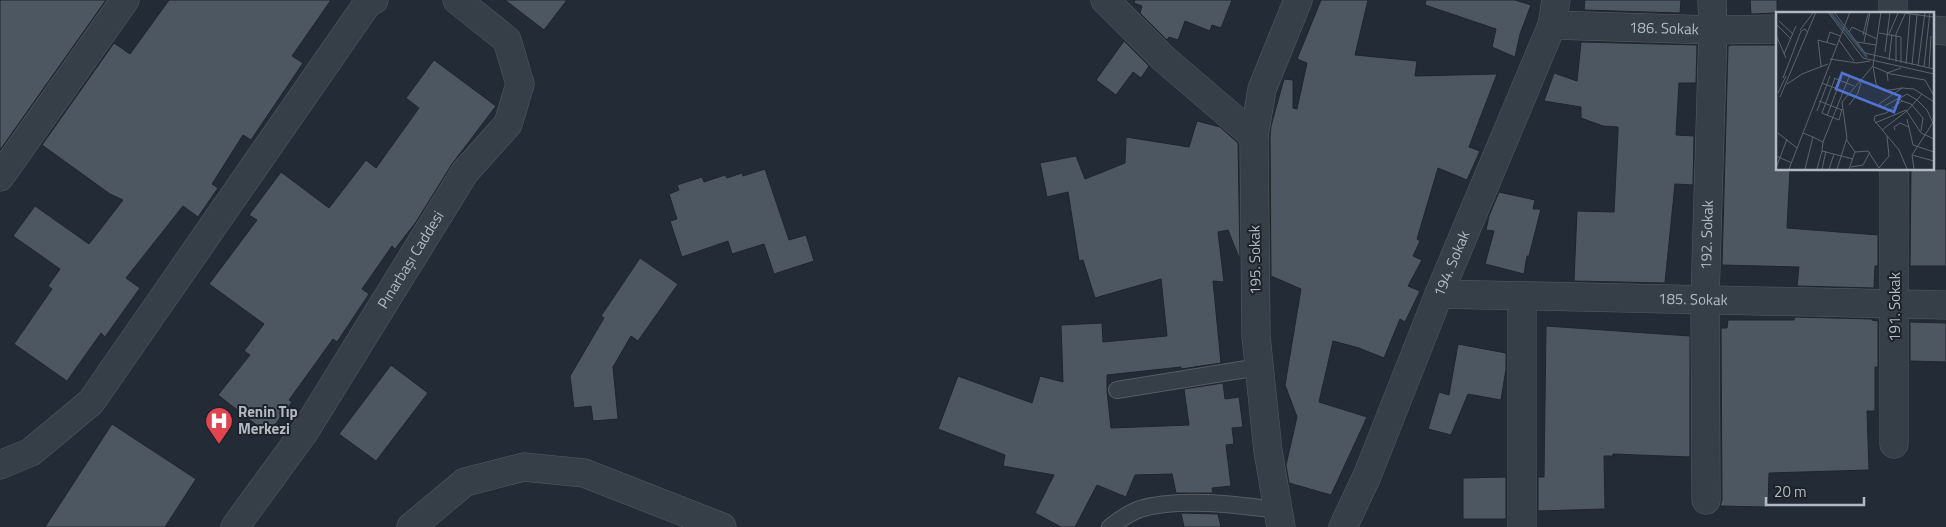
<svg xmlns="http://www.w3.org/2000/svg" width="1946" height="527" viewBox="0 0 1946 527" font-family="'Titillium Web',sans-serif">
	<rect width="100%" height="100%" fill="#232c36"/>
	<path fill="#4c5761" stroke="#1e252d" d="M0 0H106L0 150Z
		M169 0H331L292 56 303 63 251 140 243 135 212 184 218 188 198 217 183 206 126 278 140 288 105 337 101 333 67 381 14 344 52 289 48 286 60 269 13 236 35 206 89 244 123 200 110 194 42 145 114 43 130 54Z
		M505 0H567L544 30Z
		M1135 0H1232L1221 28 1212 25 1210 31 1185 21 1178 40 1169 37 1167 40 1140 13 1142 6 1134 3Z
		M1321 0H1368L1355 55 1417 61 1415 76 1497 74 1469 147 1480 151 1467 180 1438 168 1417 239 1420 241 1413 256 1422 260 1408 286 1420 291 1405 322 1400 319 1384 358 1359 348 1333 341 1319 402 1367 417 1331 495 1289 483 1286 465 1297 417 1285 385 1301 289 1271 276 1270 137 1271 126 1284 79 1293 80V108L1297 109 1307 63 1297 59Z
		M1426 0H1515L1531 5 1520 34 1515 57 1492 47 1496 29 1425 5Z
		M1585 0H1681L1680 13 1584 10Z
		M1750 0H1777V13L1751 14Z
		M1124 41 1149 66 1141 78 1133 72 1116 95 1096 80Z
		M1581 42 1697 45 1696 83H1679L1676 135 1694 136 1693 185 1675 184 1665 283 1574 281 1577 211 1614 212 1618 131V127L1603 126 1581 118V107L1544 101 1554 73 1577 81Z
		M1732 45H1777V169H1790L1787 228 1878 235V266H1875L1874 288 1797 286 1799 267 1722 265 1728 46Z
		M434 60 496 106 452 164 416 222 395 249 392 246 362 289 369 294 337 342 333 339 289 400 292 402 268 434 218 395 250 355 244 351 264 324 209 284 257 220 249 215 281 172 329 208 366 160 376 168 419 108 406 98Z
		M1197 121 1220 127 1238 143 1240 260 1228 230 1218 232 1224 282 1213 281 1221 363 1181 369V367L1107 375V391L1111 428 1189 425 1184 389 1223 383 1225 399 1239 397 1243 427 1232 428 1234 444 1226 445 1231 486 1212 488 1213 493H1176L1172 474 1135 475 1126 497 1097 485 1075 527H1061L1035 513 1054 475 1003 466 1005 455 938 429 958 376 1032 403 1040 376 1063 382 1061 325 1102 323 1103 342 1167 336 1161 279 1095 298 1083 260 1079 261 1068 192 1047 197 1040 163 1076 156 1085 179 1125 163 1126 137 1189 147Z
		M765 169 789 240 806 235 814 261 774 274 764 244 732 254 728 241 682 257 670 221 677 219 669 194 679 190 677 185 702 177 704 182 725 175 727 178 742 173 743 176Z
		M1911 169H1946V266H1910Z
		M1499 192 1535 200 1533 209H1541L1529 256H1527L1524 274 1485 264 1494 231 1486 230 1489 216Z
		M640 258 678 284 638 341 631 336 613 367 618 419 593 421 591 406 574 408 570 376 604 318 601 316Z
		M1795 317 1872 319V320L1878 321V367H1875V411H1867L1869 470 1769 473 1768 507 1720 506 1722 500 1721 328H1727L1728 320H1794Z
		M1910 322 1946 323V362L1910 361Z
		M1546 326 1690 336V457L1613 454V456H1604L1605 509 1538 511V477H1544Z
		M1458 344 1506 353V369L1501 400 1468 394 1451 435 1428 429 1439 392 1449 395Z
		M391 365 428 393 376 461 339 434Z
		M112 424 196 479 165 527H45Z
		M1506 477V519H1463V478Z
		M1181 513 1218 514 1221 527H1184Z"/>
	<g fill="none" stroke-linecap="round" stroke-linejoin="round">
		<defs>
			<path id="service" d="M1117 390 1259 367
				M1110 527C1119 520 1129 513 1140 509 1178 497 1238 505 1277 510"/>
			<g id="minor">
				<path d="M1105 0 1164 59 1254 136"/>
				<path d="M1893 0V14"/>
				<path id="s1" d="M1552 25 1713 30 1777 29"/>
				<path d="M1932 30 1946 31"/>
				<path d="M0 177 125 0"/>
				<path id="s2" d="M1439 294 1946 305"/>
				<path d="M1894 444V169"/>
				<path d="M0 465 31 452 91 402 367 4 374 0"/>
				<path id="s3" d="M1706 500 1705 300 1713 30 1712 0"/>
				<path id="s4" d="M235 527 305 431 465 172 508 124 520 84 507 40 457 0"/>
				<path d="M411 527 465 482 524 467 584 473 722 527"/>
				<path d="M1281 527 1268 451 1256 336 1254 136 1262 89 1298 0"/>
				<path id="s5" d="M1343 527 1367 476 1439 294 1552 25 1556 0"/>
				<path d="M1522 527V296"/>
			</g>
		</defs>
		<use href="#service" stroke="#545c64" stroke-width="18"/>
		<use href="#minor" stroke="#545c64" stroke-width="29"/>
		<use href="#service" stroke="#363e47" stroke-width="16"/>
		<use href="#minor" stroke="#363e47" stroke-width="28"/>
	</g>
	<defs>
		<symbol id="hospital-pin" viewBox="-11 -11 22 30"><path d="M0 17L-7.5 6A9.5 9.5 0 1 1 7.5 6Z" fill="#e0444e" stroke="#1c232b"/><path d="M-5-5h3v3.5h4V-5h3V5h-3V1.5h-4V5h-3Z" fill="#fff"/></symbol>
	</defs>
	<g fill-rule="evenodd">
		<use href="#hospital-pin" x="203" y="405" width="32" height="43"/>
	</g>
	<g text-anchor="middle" stroke-width="4" stroke-linejoin="round" paint-order="stroke">
		<g font-size="15" fill="#b1b9c3" stroke="#1c232b">
			<text dy="5" stroke="none"><textPath href="#s1" startOffset="112">186. Sokak</textPath></text>
			<text dy="5" stroke="none"><textPath href="#s3" startOffset="265">192. Sokak</textPath></text>
			<text dy="5" stroke="none"><textPath href="#s4" startOffset="320">Pınarbaşı Caddesi</textPath></text>
			<text transform="translate(1255 260) rotate(-91)" y="5">195. Sokak</text>
			<text dy="5" stroke="none"><textPath href="#s5" startOffset="285">194. Sokak</textPath></text>
			<text dy="5" stroke="none"><textPath href="#s2" startOffset="254">185. Sokak</textPath></text>
			<text transform="translate(1895 307) rotate(-90)" y="5">191. Sokak</text>
		</g>
		<g font-size="15" font-weight="bold" fill="#b1b9c3" stroke="#1c232b" text-anchor="start">
			<text x="238" y="417">Renin Tıp<tspan x="238" dy="17">Merkezi</tspan></text>
		</g>
	</g>
	<g transform="translate(1776 12)">
		<rect width="158" height="158" fill="#232c36"/>
		<path fill="none" stroke="#3a4b5d" stroke-width="2.5" d="M54 0 91 45"/>
		<path fill="none" stroke="#5c646e" stroke-width="1" d="M52 0 87 46 158 62M58 0 89 41 158 57M105 0 97 54 100 72 108 79 126 76 103 92 107 95 123 86 126 89 110 101 99 104 98 108 123 138 131 157M120 0 158 5M3 9 17 22M0 12 15 27M24 18 37 1M73 20 76 15 101 27M103 21 125 25V51M113 22 122 1M0 23 10 46M87 23 92 2M63 28 78 49M51 30 54 20 64 24M81 30 100 33M88 30 94 0M109 40 114 0M8 42 20 14M54 47 81 51 94 49M14 48 25 19 29 17 32 21M113 48 116 22M120 50V22L129 2M130 52 134 2M136 53 141 3M45 54 42 28 60 33M142 54 149 0M98 55 115 62 149 68 158 84M148 55 154 0M153 56 155 24M7 66 14 48M58 66 78 74M59 66 46 101 63 108 66 97M112 69 111 61 125 56M46 71 72 81M11 72 26 62 52 52M126 76 138 77 158 90M2 81 10 64M4 85 40 0M124 86 131 82 141 88 151 98 157 111M43 89 66 98M126 89 135 92 147 106 145 119M73 93 82 81 86 67M41 99 54 64M51 104 66 64M131 107 137 133 158 140M99 111 130 98 145 121 158 127M106 118 132 98 146 82M119 118 118 115 124 111 133 115M2 121 21 136M27 121 37 125 29 157M37 125 47 130 46 139M70 127 79 140 73 157M47 130 73 65M79 140 92 139 103 156 113 144 111 124M136 143 158 149M0 144 16 151M75 155 87 153 94 140M0 156 11 127M13 157 74 0M41 157 46 139 77 147M46 157 50 139M53 157 58 142M61 157 71 126 66 90 97 54M138 157 136 143 158 109"/>
		<path fill="#5173d1" fill-opacity="0.15" stroke="#5173d1" stroke-width="2.5" d="M66 61 124 84 118 100 60 77Z"/>
		<rect width="158" height="158" fill="none" stroke="#b1b9c3" stroke-width="2.5"/>
	</g>
	<path d="M1766 497v8h98v-8" fill="none" stroke="#b1b9c3" stroke-width="2.5"/>
	<text x="1774" y="497" font-size="15" fill="#b1b9c3" stroke="#1c232b" stroke-width="4" paint-order="stroke">20 m</text>
</svg>
